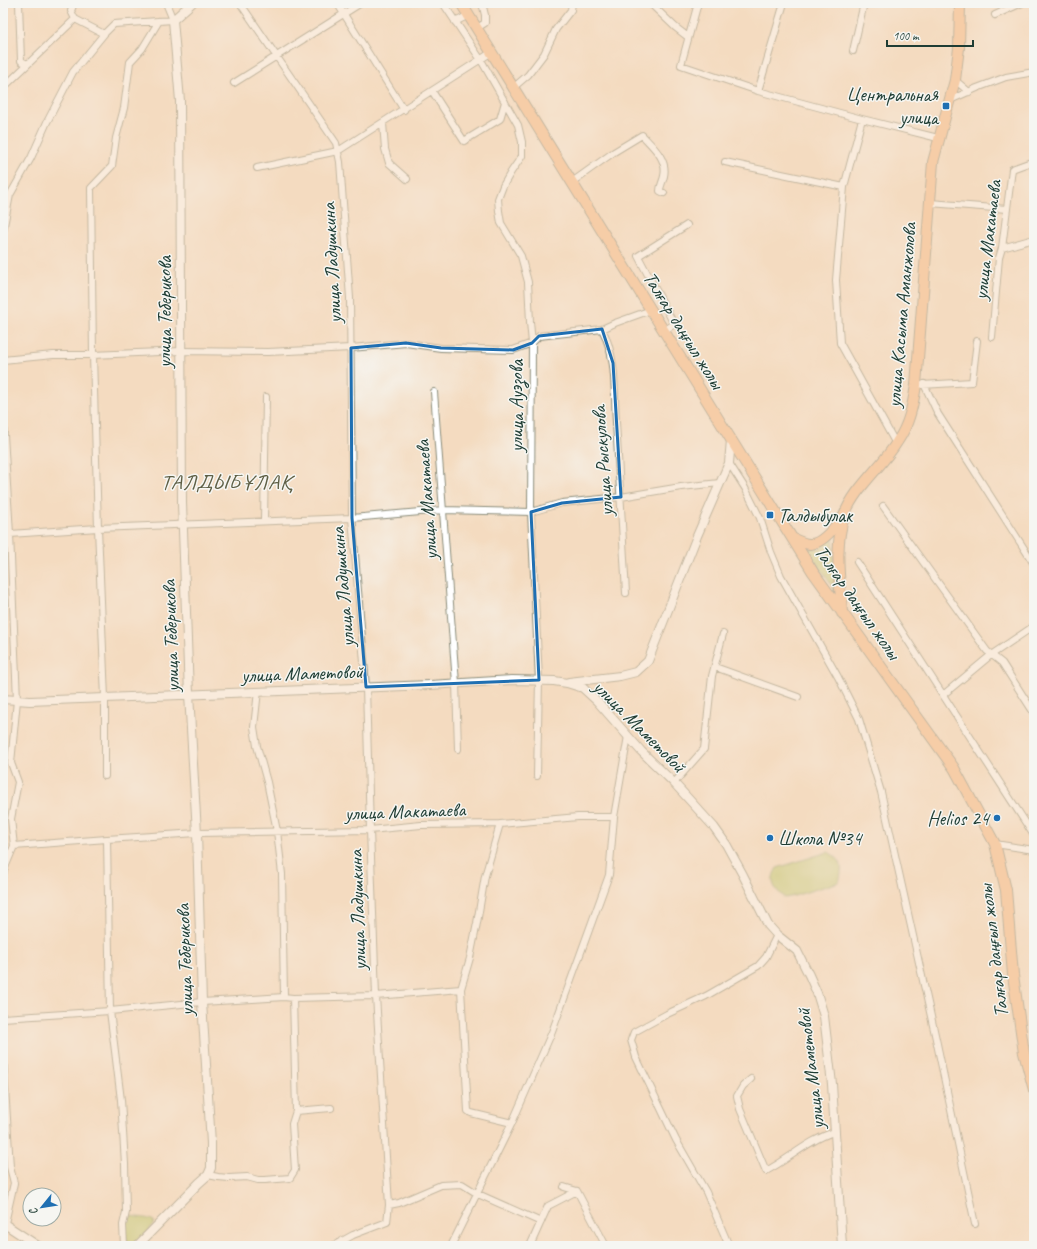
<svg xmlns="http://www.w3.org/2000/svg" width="1037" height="1249" viewBox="0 0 1037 1249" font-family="Caveat,sans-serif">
	<rect width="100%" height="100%" fill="#f6f6f2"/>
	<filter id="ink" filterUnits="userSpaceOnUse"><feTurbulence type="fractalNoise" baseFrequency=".025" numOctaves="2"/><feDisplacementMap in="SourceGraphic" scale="8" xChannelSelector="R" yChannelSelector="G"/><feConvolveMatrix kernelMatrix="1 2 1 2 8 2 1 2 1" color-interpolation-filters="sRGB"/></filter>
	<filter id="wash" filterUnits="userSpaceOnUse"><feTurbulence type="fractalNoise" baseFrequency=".012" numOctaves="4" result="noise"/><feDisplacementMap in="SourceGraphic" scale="16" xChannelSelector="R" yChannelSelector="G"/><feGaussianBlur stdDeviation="0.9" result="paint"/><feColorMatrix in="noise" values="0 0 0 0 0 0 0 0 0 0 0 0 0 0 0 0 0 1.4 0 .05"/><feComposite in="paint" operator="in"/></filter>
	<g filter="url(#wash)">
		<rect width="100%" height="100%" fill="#f4dbc0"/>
		<path fill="#b9c86b" stroke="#6c8250" d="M833 537 835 583 838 598 832 586 807 549 820 548Z
			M828 852C843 860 843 867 839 882L794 896 785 898C773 888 769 881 777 868Z
			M132 1216C139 1218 147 1217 154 1221 153 1230 140 1238 134 1244L129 1243C123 1234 125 1227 127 1217Z"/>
	</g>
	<g filter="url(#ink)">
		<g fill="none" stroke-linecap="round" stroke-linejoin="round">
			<defs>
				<path id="minor" d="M19 3 21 61 28 64 75 19
					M74 3 71 11 75 19 104 34
					M240 3 336 143 340 162 350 298 352 518 366 687 370 830 376 996 389 1205 387 1222 353 1235 333 1246
					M337 3 404 110
					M443 3 481 60 518 125 522 142V156L511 172 503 186 498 199 499 211 501 223 521 256 528 282 530 322 532 343 531 512 539 680 537 776
					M650 3 675 27 688 37
					M698 3 681 65 758 91 862 119 938 138
					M995 15 1022 3
					M455 22 469 15
					M477 28 485 23V15L482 3
					M853 51 864 3
					M955 80 969 92
					M234 83 361 3
					M514 87 528 75 544 54 556 29 571 10 572 3
					M3 88 28 64
					M432 91 464 141 500 119 505 102
					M758 91 784 3
					M950 100 977 88 1006 77 1034 72
					M862 119 844 187 836 280 840 343 896 444
					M383 123 385 149 389 163 407 179
					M725 162 844 187
					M257 168 338 151 492 52
					M572 182 614 152 642 135C652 146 668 159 664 176 663 182 660 185 660 191L664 193
					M930 203 1007 209
					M3 231 10 195 31 158 47 122 73 72 104 34 114 24 173 20 166 3
					M1002 248 1034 239
					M602 329C617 357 614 391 616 422 619 479 623 536 626 593
					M664 331 674 324 638 256 687 225
					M992 337 999 258 1002 248 1012 169 1034 161
					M3 360 53 355H93L181 351 268 352 351 348 406 343 441 348 513 350 532 343 539 336 602 329 615 323 651 310
					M924 384 938 414 1034 564
					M922 385 972 382 977 341
					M434 392 456 683 458 749
					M3 419 10 534 17 700 11 763 18 782 11 819 14 846
					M729 463 745 488 760 518 771 552 781 576 838 677 859 719 881 792 936 1039 975 1224
					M883 506 987 651 1002 663 1034 713
					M264 521 266 397
					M10 534 98 528 352 518 443 510 531 512 562 503 621 497 681 487 720 483
					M857 562 943 695 991 655 1034 626
					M715 667 798 697
					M258 691 254 727 257 746 267 782 277 831 282 874 284 997
					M943 695 1033 834
					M105 776V698L98 528 93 355 91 188 112 166 116 138 124 108 130 62 142 49 159 21
					M674 783 704 749 712 676 723 634
					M500 824 485 876 477 923 470 958 461 989 468 1111 471 1113 512 1123
					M995 844 1034 850
					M3 875 4 870 14 846 107 839
					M3 1018 110 1011 202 1002 284 997 293 998 376 996 461 989
					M3 1055 10 1167 14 1183 5 1223
					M751 1079 743 1086 737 1096 740 1109 766 1171C789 1159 809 1140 834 1132
					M296 1111 331 1108
					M208 1175 218 1177 229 1178 247 1177 258 1180H265L290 1178 295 1170 292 1124 296 1111 293 998
					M564 1187 577 1191 606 1246
					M389 1205 399 1203 441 1185 462 1184 478 1194 541 1222
					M124 1246 123 1225 126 1212 125 1164 121 1100 110 1011 107 839 197 833 370 830 421 825 500 824 578 817H614
					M451 1246 512 1123 552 1032 609 875 614 817 628 736
					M530 1246 548 1206 577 1191
					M729 1246 706 1192 676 1140 636 1057 631 1040 634 1032 667 1014 706 996 758 966 766 957 777 935"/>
				<path id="tertiary" d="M569 682 620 676 636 672 648 661 697 536 729 463 731 440
					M3 699 30 701 430 685 512 680 554 681 567 683 583 688 597 701 641 751 674 783 714 827 726 844 743 875 768 925 777 935 797 951 809 975 817 993 824 1016 832 1084 842 1246
					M3 1223 38 1246
					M137 1246 199 1183 208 1175 211 1168V1143L202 1002 197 833 189 694 182 503 180 101 173 20 192 3"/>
				<path id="primary" d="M461 3 813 572 954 768 995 844 1006 890 1013 975 1024 1053 1034 1090
					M792 538C798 541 804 544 810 544 822 544 836 526 842 518
					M842 613C840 580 834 548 844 516 854 488 882 467 897 442 909 425 913 405 916 385L933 162 955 80 959 48 960 3"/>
			</defs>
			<use href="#minor" stroke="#8a8c7a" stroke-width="8"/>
			<use href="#tertiary" stroke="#8a8c7a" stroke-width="10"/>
			<use href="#primary" stroke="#8a8c7a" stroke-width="12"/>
			<use href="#minor" stroke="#fff" stroke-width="6"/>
			<use href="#tertiary" stroke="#fff" stroke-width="8"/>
			<use href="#primary" stroke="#f9bc8a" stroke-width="10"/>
		</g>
	</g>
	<path d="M0 0H1037V1249H0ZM602 329 613 363 621 497 562 503 531 512 539 680 366 687 352 518 351 348 406 343 441 348 513 350 532 343 539 336Z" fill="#f4dbc0" fill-opacity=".55" fill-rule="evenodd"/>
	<path fill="none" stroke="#1f6fb2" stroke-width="3" stroke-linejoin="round" d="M602 329 613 363 621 497 562 503 531 512 539 680 366 687 352 518 351 348 406 343 441 348 513 350 532 343 539 336Z"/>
	<g fill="#1f6fb2" stroke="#f6f6f2" stroke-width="1.5">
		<rect x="942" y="102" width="8" height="8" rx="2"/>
		<rect x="766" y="511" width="8" height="8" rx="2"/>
		<circle cx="997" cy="818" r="4"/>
		<circle cx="770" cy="838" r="4"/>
	</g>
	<g text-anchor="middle" stroke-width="3" stroke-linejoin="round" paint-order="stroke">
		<g font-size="20" fill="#1f3d34" stroke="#f6f6f2" text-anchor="end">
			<text x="938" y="101">Центральная<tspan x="938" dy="23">улица</tspan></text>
			<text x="778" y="522" text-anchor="start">Талдыбулак</text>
			<text x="989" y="825">Helios 24</text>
			<text x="778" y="845" text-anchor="start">Школа №34</text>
		</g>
		<g font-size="20" fill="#1f3d34" stroke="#f6f6f2">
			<text transform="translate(987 240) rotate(-83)" y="7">улица Макатаева</text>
			<text transform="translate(331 263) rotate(-93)" y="7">улица Ладушкина</text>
			<text transform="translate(164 312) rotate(-90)" y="7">улица Теберикова</text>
			<text transform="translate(901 315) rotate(-85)" y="7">улица Касыма Аманжолова</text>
			<text transform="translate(684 330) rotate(58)" y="7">Талғар даңғыл жолы</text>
			<text transform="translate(516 406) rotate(-90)" y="7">улица Ауэзова</text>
			<text transform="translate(602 461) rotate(-94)" y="7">улица Рыскулова</text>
			<text transform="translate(426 500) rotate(-94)" y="7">улица Макатаева</text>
			<text transform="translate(342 587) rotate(-95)" y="7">улица Ладушкина</text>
			<text transform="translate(858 602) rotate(55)" y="7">Талғар даңғыл жолы</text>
			<text transform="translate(170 636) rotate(-92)" y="7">улица Теберикова</text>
			<text transform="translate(302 673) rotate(-2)" y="7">улица Маметовой</text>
			<text transform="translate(640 726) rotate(45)" y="7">улица Маметовой</text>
			<text transform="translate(405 811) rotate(-2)" y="7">улица Макатаева</text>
			<text transform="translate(357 910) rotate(-92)" y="7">улица Ладушкина</text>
			<text transform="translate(993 951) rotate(-97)" y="7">Талғар даңғыл жолы</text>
			<text transform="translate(184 960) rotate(-92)" y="7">улица Теберикова</text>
			<text transform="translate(810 1069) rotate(-97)" y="7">улица Маметовой</text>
		</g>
		<g font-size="22" letter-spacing="1" fill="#5e5f45" stroke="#f6f6f2">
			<text x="227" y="489">ТАЛДЫБҰЛАҚ</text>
		</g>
	</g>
	<rect width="1037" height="1249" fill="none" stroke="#f6f6f2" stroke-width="16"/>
	<g transform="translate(42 1207) rotate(240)"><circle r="19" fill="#f6f6f2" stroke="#a0aca6"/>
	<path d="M0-3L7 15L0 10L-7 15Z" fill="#1f6fb2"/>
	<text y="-6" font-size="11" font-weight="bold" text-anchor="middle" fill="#1f3d34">С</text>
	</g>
	<path d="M887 40v6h86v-6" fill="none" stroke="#1f3d34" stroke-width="2"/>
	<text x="893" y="40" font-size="12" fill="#1f3d34" stroke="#f6f6f2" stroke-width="3" paint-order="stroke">100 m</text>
</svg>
